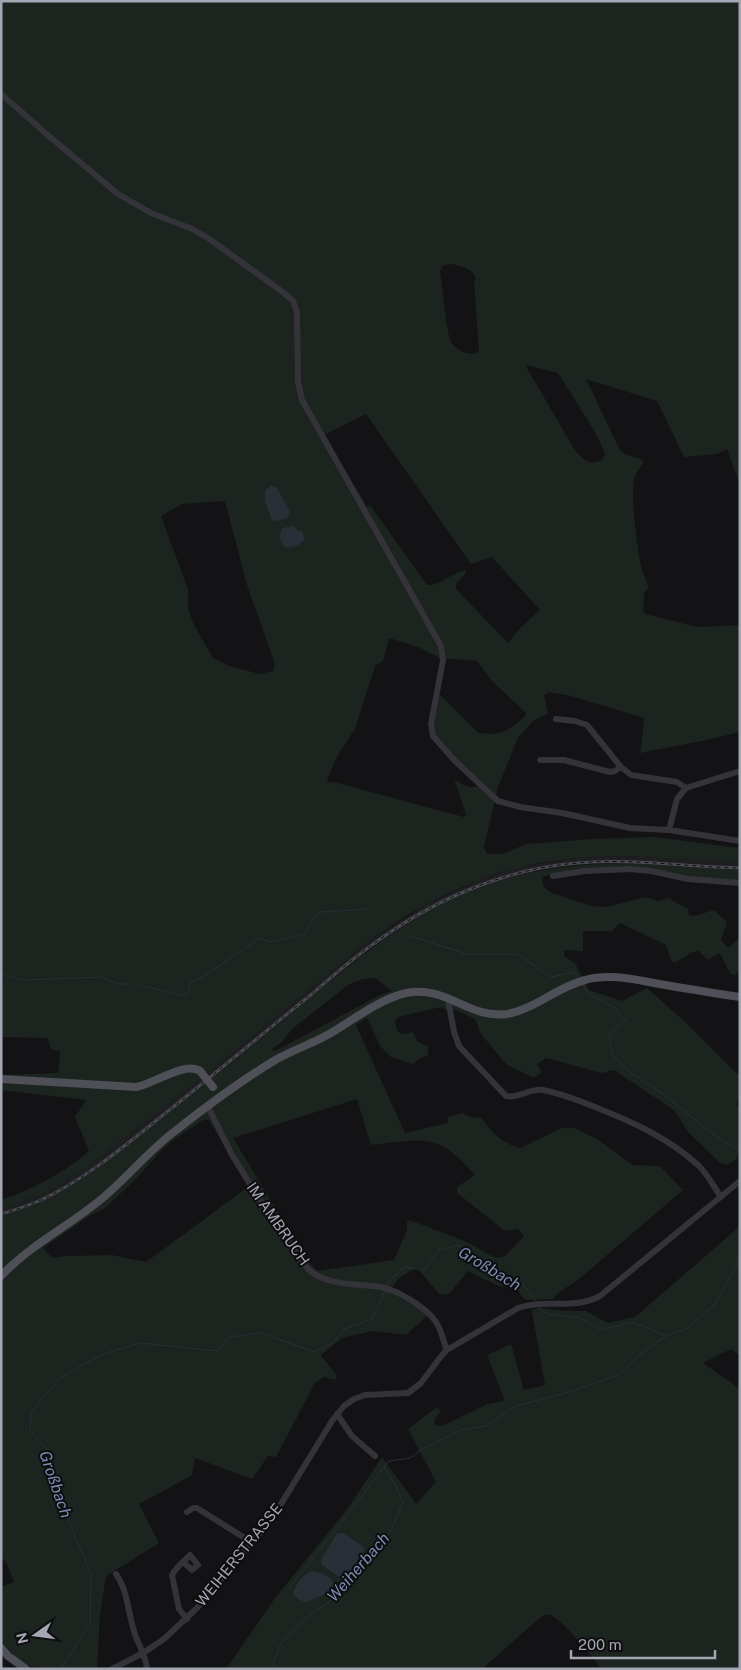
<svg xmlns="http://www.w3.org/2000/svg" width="741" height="1670" viewBox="0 0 741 1670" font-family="'Public Sans',sans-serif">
	<rect width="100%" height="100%" fill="#131214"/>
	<path fill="#1f1e21" d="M625 856 740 863V870L625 863 577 864 540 870 503 879 483 885 447 901 412 920 369 949 203 1085 91 1172 61 1192 41 1202 1 1216V1209L38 1196 57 1186 87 1167 199 1080 365 944 425 905 481 879 519 867 577 858Z"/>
	<path fill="#1c241f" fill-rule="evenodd" d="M1 1H740V485L727 449 717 454 684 457 657 401 586 379 620 450C627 458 637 455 644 462 641 467 637 471 635 476 629 490 638 553 642 570 644 576 648 581 648 588L644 593 643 610 646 614 697 627 740 625V732L707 740 640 753 642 740 644 718 571 696 549 692 544 695 548 714 534 720 518 738 498 787 484 847 487 854H503L526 844 591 839 654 837 740 848V863L625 856 577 858 539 863 501 872 481 879 444 895 409 914 365 944 199 1080 87 1167 57 1186 38 1196 1 1209V1200C30 1191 67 1171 89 1151L75 1117 86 1100 1 1090V1075L58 1073 60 1052 51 1049 47 1038 1 1037ZM452 264C462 267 473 268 476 279L474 281 479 352C469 356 458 352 451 342 447 336 442 283 440 271L443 265ZM525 365 558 373 595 432 605 453 603 460C589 465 587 462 576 452L531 375ZM366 414 471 564 492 557 540 610 521 627 508 643 456 589V584L466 573 465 570C451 573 441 586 427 585L370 505 367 507 324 435ZM225 501 246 582 275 664 273 671 260 674 229 666 213 658 193 623 188 608V589L161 516 182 504ZM389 638 418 647 440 658 477 661 492 681 526 713 525 716C508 731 501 737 477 732L439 694 433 725 437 740 481 785C471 790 464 785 454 779L466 814 464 817 334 782 329 783 327 779 339 753 355 729 375 666 383 661Z
		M625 863 740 870V881L690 877 651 869 562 872 542 877 543 886 550 892 591 906 607 907 645 897 659 901 668 898 688 909 689 915 694 916 714 910 727 922 721 940 728 948 740 938V970L735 975 730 974 720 953 708 960 699 951 693 952 674 963 671 961 666 945 620 923 612 931H583V951L564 950V956L575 963 589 990 622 1001 647 988 684 1021 740 1077V1096L736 1104 740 1108V1151L736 1159 727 1165 719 1162 689 1133 674 1110 614 1070 602 1073 546 1058 537 1064 542 1072 534 1078 506 1064 481 1034 475 1019 453 1009 446 1010 441 1007 398 1017 395 1022 398 1032 403 1034 413 1032 417 1041 428 1047V1055L417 1060 413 1064 391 1057 380 1046 367 1018 356 1025 405 1133 448 1123V1117L462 1113 471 1117 481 1118C494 1134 500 1142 520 1148L562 1128H574L597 1139 633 1165 660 1166 683 1190 579 1279 558 1293 553 1299 525 1300 516 1288 498 1286 468 1271 449 1294 440 1295 417 1268C404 1274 396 1279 390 1292L427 1314V1316L406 1335 373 1331 342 1338 321 1355 337 1376 335 1380 324 1377 315 1383 276 1457 268 1456 252 1479 195 1458 192 1474 189 1477 139 1504 159 1543 106 1576 100 1615 97 1669C79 1669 42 1670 27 1665 17 1660 9 1650 1 1642V1587L14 1582 6 1562 1 1558V1216C14 1212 28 1208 40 1202 81 1185 115 1154 149 1128 204 1086 257 1041 311 997 364 953 418 909 484 885 530 869 577 864 625 863ZM375 978 392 991 380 995 275 1051 272 1049 283 1041 292 1029 348 985 363 979ZM357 1099 371 1145C389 1143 418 1138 435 1143 452 1149 464 1163 475 1175L457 1187V1193L505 1231 518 1229 524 1236 505 1256 496 1258 467 1242 410 1220 407 1222V1230L394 1260 317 1271 308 1262 233 1138ZM203 1120H209L248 1187 146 1262 112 1255 66 1256 53 1258 47 1253 43 1248 91 1215 105 1208 135 1180 159 1153 176 1138Z
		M740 1226V1356L731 1349 703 1363 740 1389V1669H602C592 1657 563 1620 550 1615 546 1614 545 1615 542 1616L482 1669H226L275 1598 348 1508 382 1457 416 1504 436 1482 408 1429 437 1407 441 1411 435 1419 434 1425 442 1426 488 1404 505 1401 487 1355 511 1344 524 1390 545 1385 532 1312 533 1309 539 1308 564 1311H586L608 1323 635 1317Z"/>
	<path fill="#292e37" d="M271 485 277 488 290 512 287 518 277 521 272 520 265 501V491Z
		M294 526 297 530 302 532 305 539C299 546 292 549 284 547L279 537 282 528Z
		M337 1533H343L364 1547V1551L349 1573 339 1577 322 1565 321 1560Z
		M313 1571C323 1574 332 1575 334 1586L328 1593 307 1602 299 1600 293 1593C297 1583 303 1573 313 1571Z"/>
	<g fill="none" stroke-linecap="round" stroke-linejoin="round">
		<path stroke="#292e37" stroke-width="1" d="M410 936 467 954H517L551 977 575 972 579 978
			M1 975 24 980 100 977 119 984H130
			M582 984 589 994 615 1008 625 1020 609 1035 612 1055 631 1073 663 1094 713 1134 740 1151
			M138 985 186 996 191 982 204 976 260 938 270 942 305 934 315 916 321 912 368 909
			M387 1285 389 1282 404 1267 424 1270 439 1250 459 1245 524 1286 535 1301
			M539 1307 543 1312 548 1314 580 1318 601 1330 633 1322 666 1336
			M288 1589 338 1527 383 1468
			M61 1669 90 1623 91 1574 52 1482 46 1448 30 1431 31 1412 60 1378 103 1354 140 1343 218 1351 229 1337 262 1333 314 1352 333 1343 344 1329 372 1319 385 1291
			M271 1669 281 1643 312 1613 332 1600 387 1539 403 1502 397 1488 384 1467 389 1461 410 1458 422 1449 461 1430 486 1426 516 1406 573 1391 618 1375 643 1352 666 1336 688 1328 715 1304 736 1266 740 1254"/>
		<path stroke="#333339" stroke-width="6" d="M1 94 50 137 118 194 151 213 192 229 208 238 284 293 293 301 297 312 298 382 302 400 441 646 443 660 431 724 433 736 455 761 498 801 520 807 562 813 630 828 669 830 740 841
			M556 719 575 721 587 725 621 767 631 775 677 782 686 788
			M540 760H564L610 772 615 771 621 767
			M669 830 677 799 686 788 740 771
			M553 876 585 871 630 869 651 871 688 879 740 883
			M449 998V1005L454 1032 459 1046 506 1096C518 1099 530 1088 543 1090 559 1093 575 1099 590 1105 628 1120 668 1137 699 1166 708 1175 714 1187 721 1197
			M208 1107 231 1153 257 1196 308 1269C328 1287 356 1283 381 1287 397 1290 427 1308 436 1322 442 1331 443 1341 447 1350
			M337 1414 352 1436 375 1456
			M187 1512 193 1508H197L251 1542
			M183 1562 192 1570 198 1565 190 1555C184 1561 176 1567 172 1575L179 1609 187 1619
			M116 1574C128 1591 128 1613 134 1631 138 1645 146 1655 147 1669
			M112 1669 143 1653 164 1639 197 1608 267 1524 281 1504 332 1421 344 1406 354 1399 365 1395 408 1393 421 1383 442 1355 447 1350 518 1308C546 1298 572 1311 600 1296L740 1181"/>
		<path stroke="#4f4f58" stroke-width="8" d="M1 1079 136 1087C154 1084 185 1061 200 1071
			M1 1276C29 1246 67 1227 99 1201 124 1181 145 1155 170 1135 204 1108 240 1081 277 1059 295 1049 314 1043 331 1033 353 1020 380 999 406 993 448 985 467 1019 507 1014 535 1009 557 987 585 980 609 973 636 980 660 984 687 989 713 993 740 997
			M1 1648 8 1656 26 1669"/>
		<defs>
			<path id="rail" d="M1 1214C15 1210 28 1206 41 1200 89 1178 135 1137 177 1104 222 1068 267 1030 312 994 330 978 349 962 368 948 429 902 501 869 578 863 632 858 686 867 740 868"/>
		</defs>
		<use href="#rail" stroke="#4a4b52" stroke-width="3"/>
		<use href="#rail" stroke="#0e0d0f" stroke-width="1" stroke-dasharray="4" stroke-linecap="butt"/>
		<path stroke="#4f4f58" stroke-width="8" d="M200 1071 213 1087"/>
	</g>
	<g text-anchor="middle" stroke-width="4" stroke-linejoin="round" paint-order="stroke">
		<g font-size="15" fill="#a4a6b4" stroke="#0e0d0f">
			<text transform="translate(278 1224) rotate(55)" y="5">IM AMBRUCH</text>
			<text transform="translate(239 1555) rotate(-51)" y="5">WEIHERSTRASSE</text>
		</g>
		<g font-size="16" font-style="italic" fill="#7a8cb0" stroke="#0e0d0f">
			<text transform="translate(490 1268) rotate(31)" y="6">Großbach</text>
			<text transform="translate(56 1484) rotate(71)" y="6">Großbach</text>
			<text transform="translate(358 1567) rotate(-49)" y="6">Weiherbach</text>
		</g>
	</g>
	<rect width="741" height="1670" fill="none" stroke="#a4a6b4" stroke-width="5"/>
	<g transform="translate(35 1635) rotate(256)" stroke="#0e0d0f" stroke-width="4" paint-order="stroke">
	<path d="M0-4L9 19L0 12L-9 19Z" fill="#a4a6b4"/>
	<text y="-8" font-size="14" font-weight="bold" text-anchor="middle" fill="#a4a6b4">N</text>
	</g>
	<path d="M571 1650v8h144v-8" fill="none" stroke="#a4a6b4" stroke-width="2.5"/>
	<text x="578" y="1650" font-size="15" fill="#a4a6b4" stroke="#0e0d0f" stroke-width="4" paint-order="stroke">200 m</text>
</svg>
